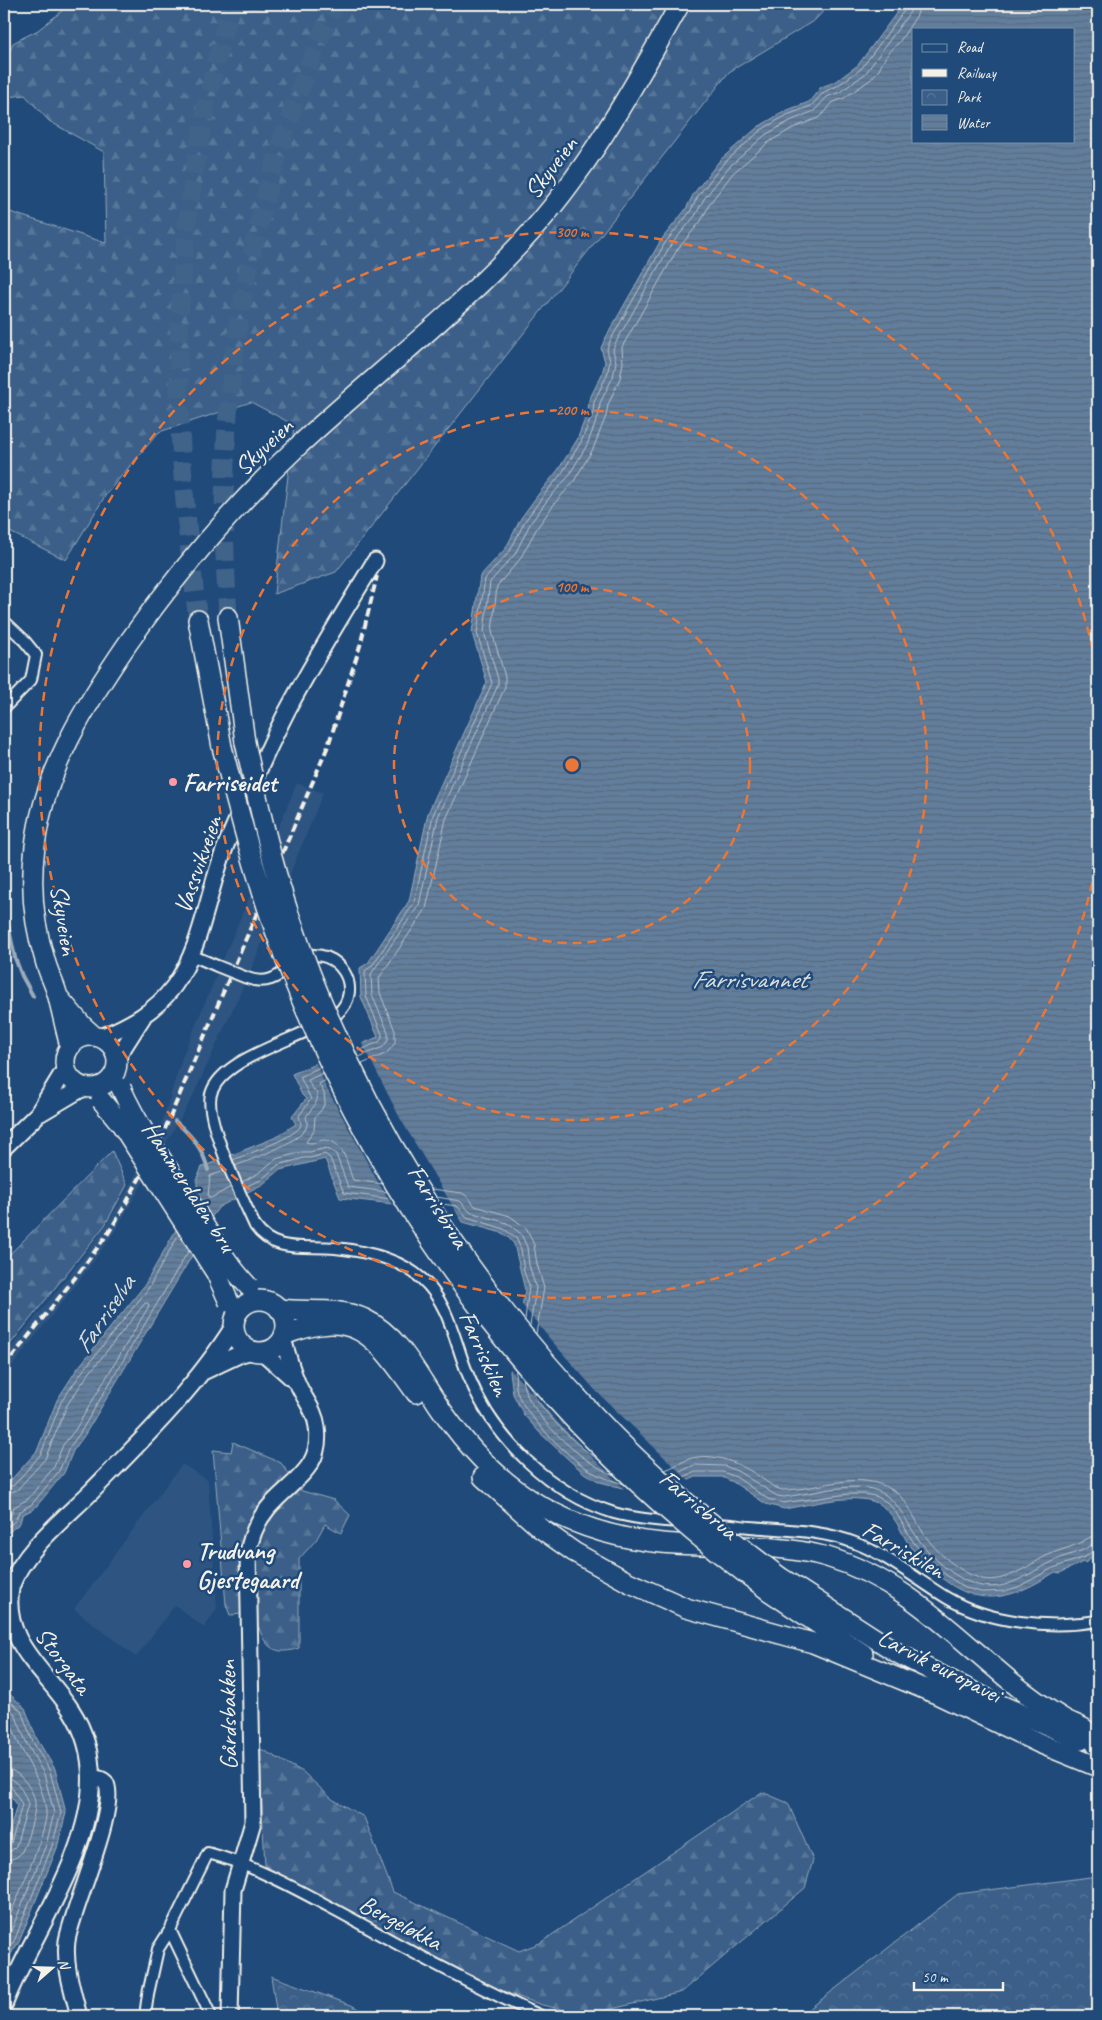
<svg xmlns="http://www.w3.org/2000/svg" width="1102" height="2020" viewBox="0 0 1102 2020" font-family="Caveat,sans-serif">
	<defs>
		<pattern id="forest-firs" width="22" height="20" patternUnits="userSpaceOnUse" patternTransform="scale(1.25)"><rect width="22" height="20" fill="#3a5f88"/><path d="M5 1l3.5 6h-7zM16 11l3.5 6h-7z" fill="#577699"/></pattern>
		<pattern id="park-crowns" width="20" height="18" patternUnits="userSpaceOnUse" patternTransform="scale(1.25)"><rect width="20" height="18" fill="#3a5f88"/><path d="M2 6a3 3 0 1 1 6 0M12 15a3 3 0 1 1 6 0" fill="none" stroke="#577699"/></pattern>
		<pattern id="water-rules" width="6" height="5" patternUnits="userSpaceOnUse" patternTransform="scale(1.25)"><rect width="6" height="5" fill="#627e9d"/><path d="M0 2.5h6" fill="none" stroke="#58687a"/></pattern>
	</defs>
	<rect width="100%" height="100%" fill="#1f4a7a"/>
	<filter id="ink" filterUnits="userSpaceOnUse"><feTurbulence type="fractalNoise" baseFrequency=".02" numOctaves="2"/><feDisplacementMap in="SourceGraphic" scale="10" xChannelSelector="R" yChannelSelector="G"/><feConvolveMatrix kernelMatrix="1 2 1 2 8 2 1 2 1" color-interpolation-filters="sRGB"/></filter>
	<g filter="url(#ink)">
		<path fill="#2d5581" d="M297 783 323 793 253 965 192 1098 115 1231 88 1269 4 1377V1356L70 1275 107 1224 125 1194 159 1131 183 1055Z
			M182 1464 208 1480 217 1608 204 1628 175 1605 136 1657 74 1609Z"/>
		<path fill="url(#forest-firs)" stroke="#97a8b8" d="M59 4H830L815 20 729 72 336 572 274 594 294 425 251 402 159 432 107 493 66 560 4 529V221L10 212 106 243 104 152 49 121 25 95 6 97 4 90V65L13 43 38 30 62 11Z
			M112 1151 127 1185 105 1225 4 1352V1260Z
			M233 1442 281 1463 302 1491 334 1500 350 1515 341 1533 325 1524 316 1540 299 1559V1648C268 1659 261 1639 255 1613L230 1615 226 1605 213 1450 231 1452Z
			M259 1748 303 1772 332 1799 364 1817 393 1892 519 1951 540 1943 762 1792 788 1803 813 1860 805 1888 682 1992 587 2015 542 2005 496 1989 265 1866Z"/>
		<path fill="url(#park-crowns)" stroke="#97a8b8" d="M1098 1876V2016H800L958 1894Z
			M271 1976 351 2005 372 2016H277Z"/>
		<path fill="url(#water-rules)" stroke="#9cacbb" fill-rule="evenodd" d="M903 4H1098V1553L1085 1563 1083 1562 1060 1573 1055 1572C1013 1599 979 1610 938 1575 927 1565 917 1557 909 1545 900 1530 893 1511 877 1503 854 1492 809 1505 784 1509L766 1504 733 1482 722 1477H696L673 1487 627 1489 600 1482 584 1473 569 1460 540 1433 524 1415 513 1394 510 1372 525 1290 514 1244 508 1237 502 1233 463 1222 455 1211 340 1198 325 1159 280 1170 263 1184 219 1207 210 1219 193 1254 84 1436 73 1451 64 1473 35 1508 22 1515 20 1523 4 1536V1484L10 1481 37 1451 57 1400 77 1369 144 1286 197 1193V1179L202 1167 274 1138 296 1124 292 1117 306 1099 302 1095 292 1074 378 1037 361 997 360 968 368 963 409 901 428 813 487 682 472 633 480 576 506 548 521 518 540 492 558 470 577 440 588 411 589 400 602 374 605 362 601 348 605 339 661 240 686 209 694 193 720 160 758 127 785 111 809 102 821 87 835 82 858 65ZM913 29H1073V141H913Z
			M4 1689 25 1708 37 1739 55 1769 66 1813 57 1848 19 1942 4 1964V1849L17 1805 4 1785Z"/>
		<path fill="#1f4a7a" d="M361 1041 400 1118 464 1225 454 1213 393 1206 379 1184 325 1085 315 1061Z
			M520 1302 550 1339 596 1391 690 1482 674 1490 644 1494 627 1492 559 1424 509 1368Z"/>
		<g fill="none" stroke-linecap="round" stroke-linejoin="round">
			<path stroke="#bac3ca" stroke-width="1" d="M356 1052 379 1042 382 1038V1034L366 996 365 971 372 966 414 903 433 815 492 683 477 633 485 579 510 551 525 521 544 495 562 473 581 442 593 413 594 402 607 375 610 361 607 349 610 341 665 243 690 212 698 196 723 164 761 130 787 115 811 106 824 92 837 86 861 69 906 8V4
				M359 1057 383 1047 388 1040V1032L372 995 371 974 419 905 438 817 498 685V679L484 632 490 582 515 554 530 524 549 498 568 477 587 445 599 414 600 403 613 377 616 362 613 350 615 344 670 246 695 216 704 199 728 168 765 135 790 121 814 111 827 97 840 92 865 74 910 12 913 4
				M362 1064 387 1053 395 1043V1031L380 993 379 978 426 909 446 819 505 687V677L492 632 497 586 520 559 537 528 555 503 574 481 593 449 606 416 608 405 620 378 623 363 622 347 677 250 701 221 710 203 733 173 769 142 793 128 818 118 827 110 832 103 844 98 870 80 879 70 886 56 900 41 917 15 920 4
				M326 1080 319 1084 324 1093 325 1102 322 1109 315 1117 314 1130 306 1142C313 1145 318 1140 325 1140 345 1141 347 1166 353 1180L383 1184
				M233 1160C248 1154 291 1139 300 1127 302 1124 300 1120 299 1116L311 1099 300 1077 320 1067
				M235 1166C250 1160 300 1142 306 1128 308 1124 307 1120 306 1117 311 1108 322 1101 315 1091 311 1087 310 1085 308 1080L323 1073
				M224 1171 210 1176 208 1197 211 1198 231 1187
				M242 1182 257 1174 276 1159 302 1152H310L326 1148 336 1154 348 1187 388 1192
				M244 1187 261 1180 278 1165 304 1158H310L325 1154 330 1158 344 1193 392 1199
				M432 1189 462 1193 468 1197 475 1206 510 1216 527 1229 534 1245 537 1264 544 1288 536 1334
				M437 1197 460 1201 470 1212 507 1223 521 1234 527 1247 529 1265 536 1288 530 1326
				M442 1204 457 1206 467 1217 504 1229 516 1238 521 1249 524 1272 529 1285 525 1320
				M516 1369C515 1377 515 1385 517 1392 524 1414 568 1457 588 1469 599 1477 611 1480 624 1484
				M522 1376C521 1409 584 1465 614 1475
				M530 1386C536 1407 580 1450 600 1460
				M665 1470C674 1467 681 1462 689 1459 714 1451 741 1464 760 1477 767 1482 775 1489 783 1490 821 1490 858 1468 894 1491 908 1500 915 1520 924 1534 936 1552 961 1574 983 1579 1006 1583 1027 1566 1046 1556 1056 1551 1068 1548 1078 1544 1085 1541 1089 1536 1098 1535
				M672 1476 694 1465 725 1466 739 1472 777 1496 784 1497C809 1494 843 1484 867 1488 897 1493 903 1518 919 1540 933 1559 958 1582 982 1586 1007 1591 1029 1573 1050 1563 1059 1558 1071 1554 1081 1551 1088 1548 1091 1543 1098 1543
				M677 1480 695 1472H723L736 1477 768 1499 783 1503 848 1494H865L878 1497 888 1503 895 1511 914 1543 926 1557 946 1575 965 1588 982 1592 1005 1591 1018 1587 1053 1568 1085 1557 1094 1550 1098 1549
				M4 1488 14 1485 41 1454 61 1402 82 1372 148 1289 179 1234
				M4 1494 17 1490 45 1459 67 1405 87 1376 145 1303H148L149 1306 75 1430 63 1445 54 1467 28 1499 14 1507 10 1517 4 1522
				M4 1529 15 1521 19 1512 32 1504 59 1471 69 1448 80 1433 189 1250
				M4 1696 21 1711 33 1742 50 1771 61 1813 52 1846 15 1939 4 1956
				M4 1704 15 1714 27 1744 44 1774 54 1813 46 1845 9 1936 4 1945
				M4 1714C13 1723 15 1737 21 1748 32 1770 43 1786 46 1811 49 1830 12 1908 4 1930
				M4 1768C18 1769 35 1790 35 1804 36 1813 26 1845 21 1853 17 1858 11 1860 4 1860
				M4 1776C16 1777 25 1793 28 1805L16 1846 11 1851 4 1853
				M4 1782 10 1784 22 1805 11 1843 4 1847"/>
			<path stroke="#9cacbb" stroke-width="4" d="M4 905 15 958 22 976 33 996
				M175 1121C191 1135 203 1148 208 1170"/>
			<path stroke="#3f638a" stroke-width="19" stroke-dasharray="19 9" stroke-linecap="butt" d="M228 617C225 566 223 516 225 465 231 306 269 148 335 4
				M198 620C185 518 175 416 180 314 185 208 202 105 232 4"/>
			<defs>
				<path id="street" d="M4 621 23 639 36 655 31 680 4 708
					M191 955 217 966
					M302 957C338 945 366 989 337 1014 306 1039 222 1055 211 1094 204 1120 243 1199 255 1226 274 1254 306 1245 335 1248 365 1251 399 1258 422 1279 450 1304 455 1345 469 1377 494 1439 550 1493 614 1513 636 1519 659 1521 682 1522
					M247 978C266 985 277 978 291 966
					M716 1524C727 1524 739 1526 750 1527 786 1530 822 1530 855 1543 889 1556 916 1579 947 1598 989 1623 1050 1629 1098 1621
					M170 1930 211 2016
					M145 2016 148 1994 158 1949 170 1930 208 1853C260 1867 307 1895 354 1920 415 1954 477 1987 541 2016"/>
				<path id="secondary" d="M101 1037C129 1025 155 1012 174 986 204 945 208 885 229 838 247 796 266 752 287 711 314 660 345 610 375 561
					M117 1058 143 1017
					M262 1352 297 1383
					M79 2016C73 1992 64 1966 67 1941 71 1912 121 1802 105 1782 101 1778 96 1778 91 1778
					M230 2016 233 1890 253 1822 248 1553C251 1536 257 1521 268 1508 291 1481 323 1469 317 1427 315 1409 303 1398 297 1382 291 1368 287 1353 283 1338"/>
				<path id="primary" d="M40 1113 84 1087
					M4 1147 38 1114 66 1068
					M204 1371 240 1354 250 1351
					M4 2004C31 1935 91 1854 91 1779 91 1755 84 1730 71 1710 45 1670 0 1641 11 1586 23 1551 66 1517 92 1491 142 1440 197 1386 234 1326"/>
				<path id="highway" d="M228 617 245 742
					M198 620 222 747
					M60 999 82 1025 94 1036
					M65 1062a26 26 0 1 1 52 0a26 26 0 1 1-52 0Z
					M70 1047C66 1030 62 1013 58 997 55 984 48 973 45 960 33 923 30 885 35 846 44 771 86 704 128 643 178 572 233 507 296 448 370 379 450 318 520 244 587 173 633 88 680 4
					M234 1326a26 26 0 1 1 52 0a26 26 0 1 1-52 0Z
					M279 1309C308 1313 337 1306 365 1319 402 1337 420 1380 443 1412 469 1449 501 1483 541 1506 578 1527 619 1539 662 1543 716 1548 774 1542 827 1557 902 1579 950 1631 1008 1679 1026 1694 1044 1707 1064 1719 1070 1723 1080 1725 1086 1730 1090 1734 1094 1741 1097 1746
					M284 1335C357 1306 376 1338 416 1393
					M483 1477 540 1528 574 1552 628 1582 686 1608 813 1643 934 1693
					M780 1577 899 1654 994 1702 1081 1740
					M769 1591 863 1654
					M924 1688 1039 1743 1098 1767"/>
			</defs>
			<use href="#street" stroke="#f4f1e8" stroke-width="14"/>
			<use href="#secondary" stroke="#f4f1e8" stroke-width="19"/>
			<use href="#primary" stroke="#f4f1e8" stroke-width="20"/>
			<use href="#highway" stroke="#f4f1e8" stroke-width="22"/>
			<use href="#street" stroke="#1f4a7a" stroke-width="10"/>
			<use href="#secondary" stroke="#1f4a7a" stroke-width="15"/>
			<use href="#primary" stroke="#1f4a7a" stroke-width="16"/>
			<use href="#highway" stroke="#1f4a7a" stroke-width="19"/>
			<path stroke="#f4f1e8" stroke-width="4" stroke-dasharray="8 4" stroke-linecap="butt" d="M4 1367 78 1274 109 1232 123 1209 162 1136 328 746 360 646 377 576"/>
			<defs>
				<path id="street-bridge" d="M217 966 247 978"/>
				<path id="highway-bridge" d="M245 742C258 802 271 862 291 920 354 1105 460 1275 595 1416 651 1476 715 1528 780 1577
					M222 747C242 825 263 904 293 979 390 1224 556 1436 769 1591
					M121 1088C139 1128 164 1163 188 1199 207 1229 224 1261 249 1287
					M101 1100 121 1124 216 1273 229 1302"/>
			</defs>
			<use href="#street-bridge" stroke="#f4f1e8" stroke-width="14" stroke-linecap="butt"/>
			<use href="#highway-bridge" stroke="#f4f1e8" stroke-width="22" stroke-linecap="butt"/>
			<use href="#street-bridge" stroke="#1f4a7a" stroke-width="10"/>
			<use href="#highway-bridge" stroke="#1f4a7a" stroke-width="19"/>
		</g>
	</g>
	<g fill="none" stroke="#ea7738" stroke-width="2.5" stroke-dasharray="9 6">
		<circle cx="572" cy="765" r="178"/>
		<circle cx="572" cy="765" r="355"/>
		<path d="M1098 853A533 533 0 1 1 1098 677"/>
	</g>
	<g fill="#ff9aa2" stroke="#1f4a7a" stroke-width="2">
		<circle cx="173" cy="782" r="5"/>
		<circle cx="187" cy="1564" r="5"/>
	</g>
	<g text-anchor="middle" stroke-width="5" stroke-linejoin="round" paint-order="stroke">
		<g font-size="25" fill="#f4f1e8" stroke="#1f4a7a">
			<text transform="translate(550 167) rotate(-53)" y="9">Skyveien</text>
			<text transform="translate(263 446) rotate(-44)" y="9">Skyveien</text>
			<text transform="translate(197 864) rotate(-71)" y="9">Vassvikveien</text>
			<text transform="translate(65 920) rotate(81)" y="9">Skyveien</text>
			<text transform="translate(190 1186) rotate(57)" y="9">Hammerdalen bru</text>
			<text transform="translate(439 1206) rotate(58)" y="9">Farrisbrua</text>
			<text transform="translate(485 1353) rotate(66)" y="9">Farriskilen</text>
			<text transform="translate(699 1504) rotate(40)" y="9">Farrisbrua</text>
			<text transform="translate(904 1549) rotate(30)" y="9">Farriskilen</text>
			<text transform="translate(64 1660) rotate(53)" y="9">Storgata</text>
			<text transform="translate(940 1665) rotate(27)" y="9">Larvik europavei</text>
			<text transform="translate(227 1715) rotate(-91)" y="9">Gårdsbakken</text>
			<text transform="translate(401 1922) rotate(28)" y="9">Bergeløkka</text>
		</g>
		<g font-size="25" font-weight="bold" fill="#f4f1e8" stroke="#1f4a7a" text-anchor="start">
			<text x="183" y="791">Farriseidet</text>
			<text x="197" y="1559">Trudvang<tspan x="197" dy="29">Gjestegaard</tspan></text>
		</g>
		<g font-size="26" font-style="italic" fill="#dee0dd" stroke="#1f4a7a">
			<text x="749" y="988">Farrisvannet</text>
			<text transform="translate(104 1314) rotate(-56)" y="9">Farriselva</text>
		</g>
	</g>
	<circle cx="572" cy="765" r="8" fill="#ea7738" stroke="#1f4a7a" stroke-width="2.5"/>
	<g font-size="15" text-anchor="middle" font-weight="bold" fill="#ea7738" stroke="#1f4a7a" stroke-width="5" stroke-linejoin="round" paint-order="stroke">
		<text x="572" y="237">300 m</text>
		<text x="572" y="415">200 m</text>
		<text x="572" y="592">100 m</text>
	</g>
	<rect width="1102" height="2020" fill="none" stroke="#1f4a7a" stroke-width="20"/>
	<rect x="10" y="10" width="1082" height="2000" fill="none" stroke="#f4f1e8" stroke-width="2" filter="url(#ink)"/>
	<rect x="912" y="28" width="162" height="115" fill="#1f4a7a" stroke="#748da6"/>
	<rect x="922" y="44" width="25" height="8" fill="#1f4a7a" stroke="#748da6"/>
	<text x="957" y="52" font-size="15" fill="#f4f1e8">Road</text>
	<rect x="922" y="69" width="25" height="8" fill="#f4f1e8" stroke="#748da6"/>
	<text x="957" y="78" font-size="15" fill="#f4f1e8">Railway</text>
	<rect x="922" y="90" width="25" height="15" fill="url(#park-crowns)" stroke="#748da6"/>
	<text x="957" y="102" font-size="15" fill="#f4f1e8">Park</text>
	<rect x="922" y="115" width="25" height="15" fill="url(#water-rules)" stroke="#748da6"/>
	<text x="957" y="128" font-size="15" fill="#f4f1e8">Water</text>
	<g transform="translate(52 1968) rotate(70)" stroke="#1f4a7a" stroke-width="4" paint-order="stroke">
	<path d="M0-4L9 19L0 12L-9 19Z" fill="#f4f1e8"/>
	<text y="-8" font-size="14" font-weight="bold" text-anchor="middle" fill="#f4f1e8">N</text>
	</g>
	<path d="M914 1982v8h89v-8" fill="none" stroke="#f4f1e8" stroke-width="2.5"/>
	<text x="922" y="1982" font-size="15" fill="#f4f1e8" stroke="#1f4a7a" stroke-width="4" paint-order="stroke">50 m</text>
</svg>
